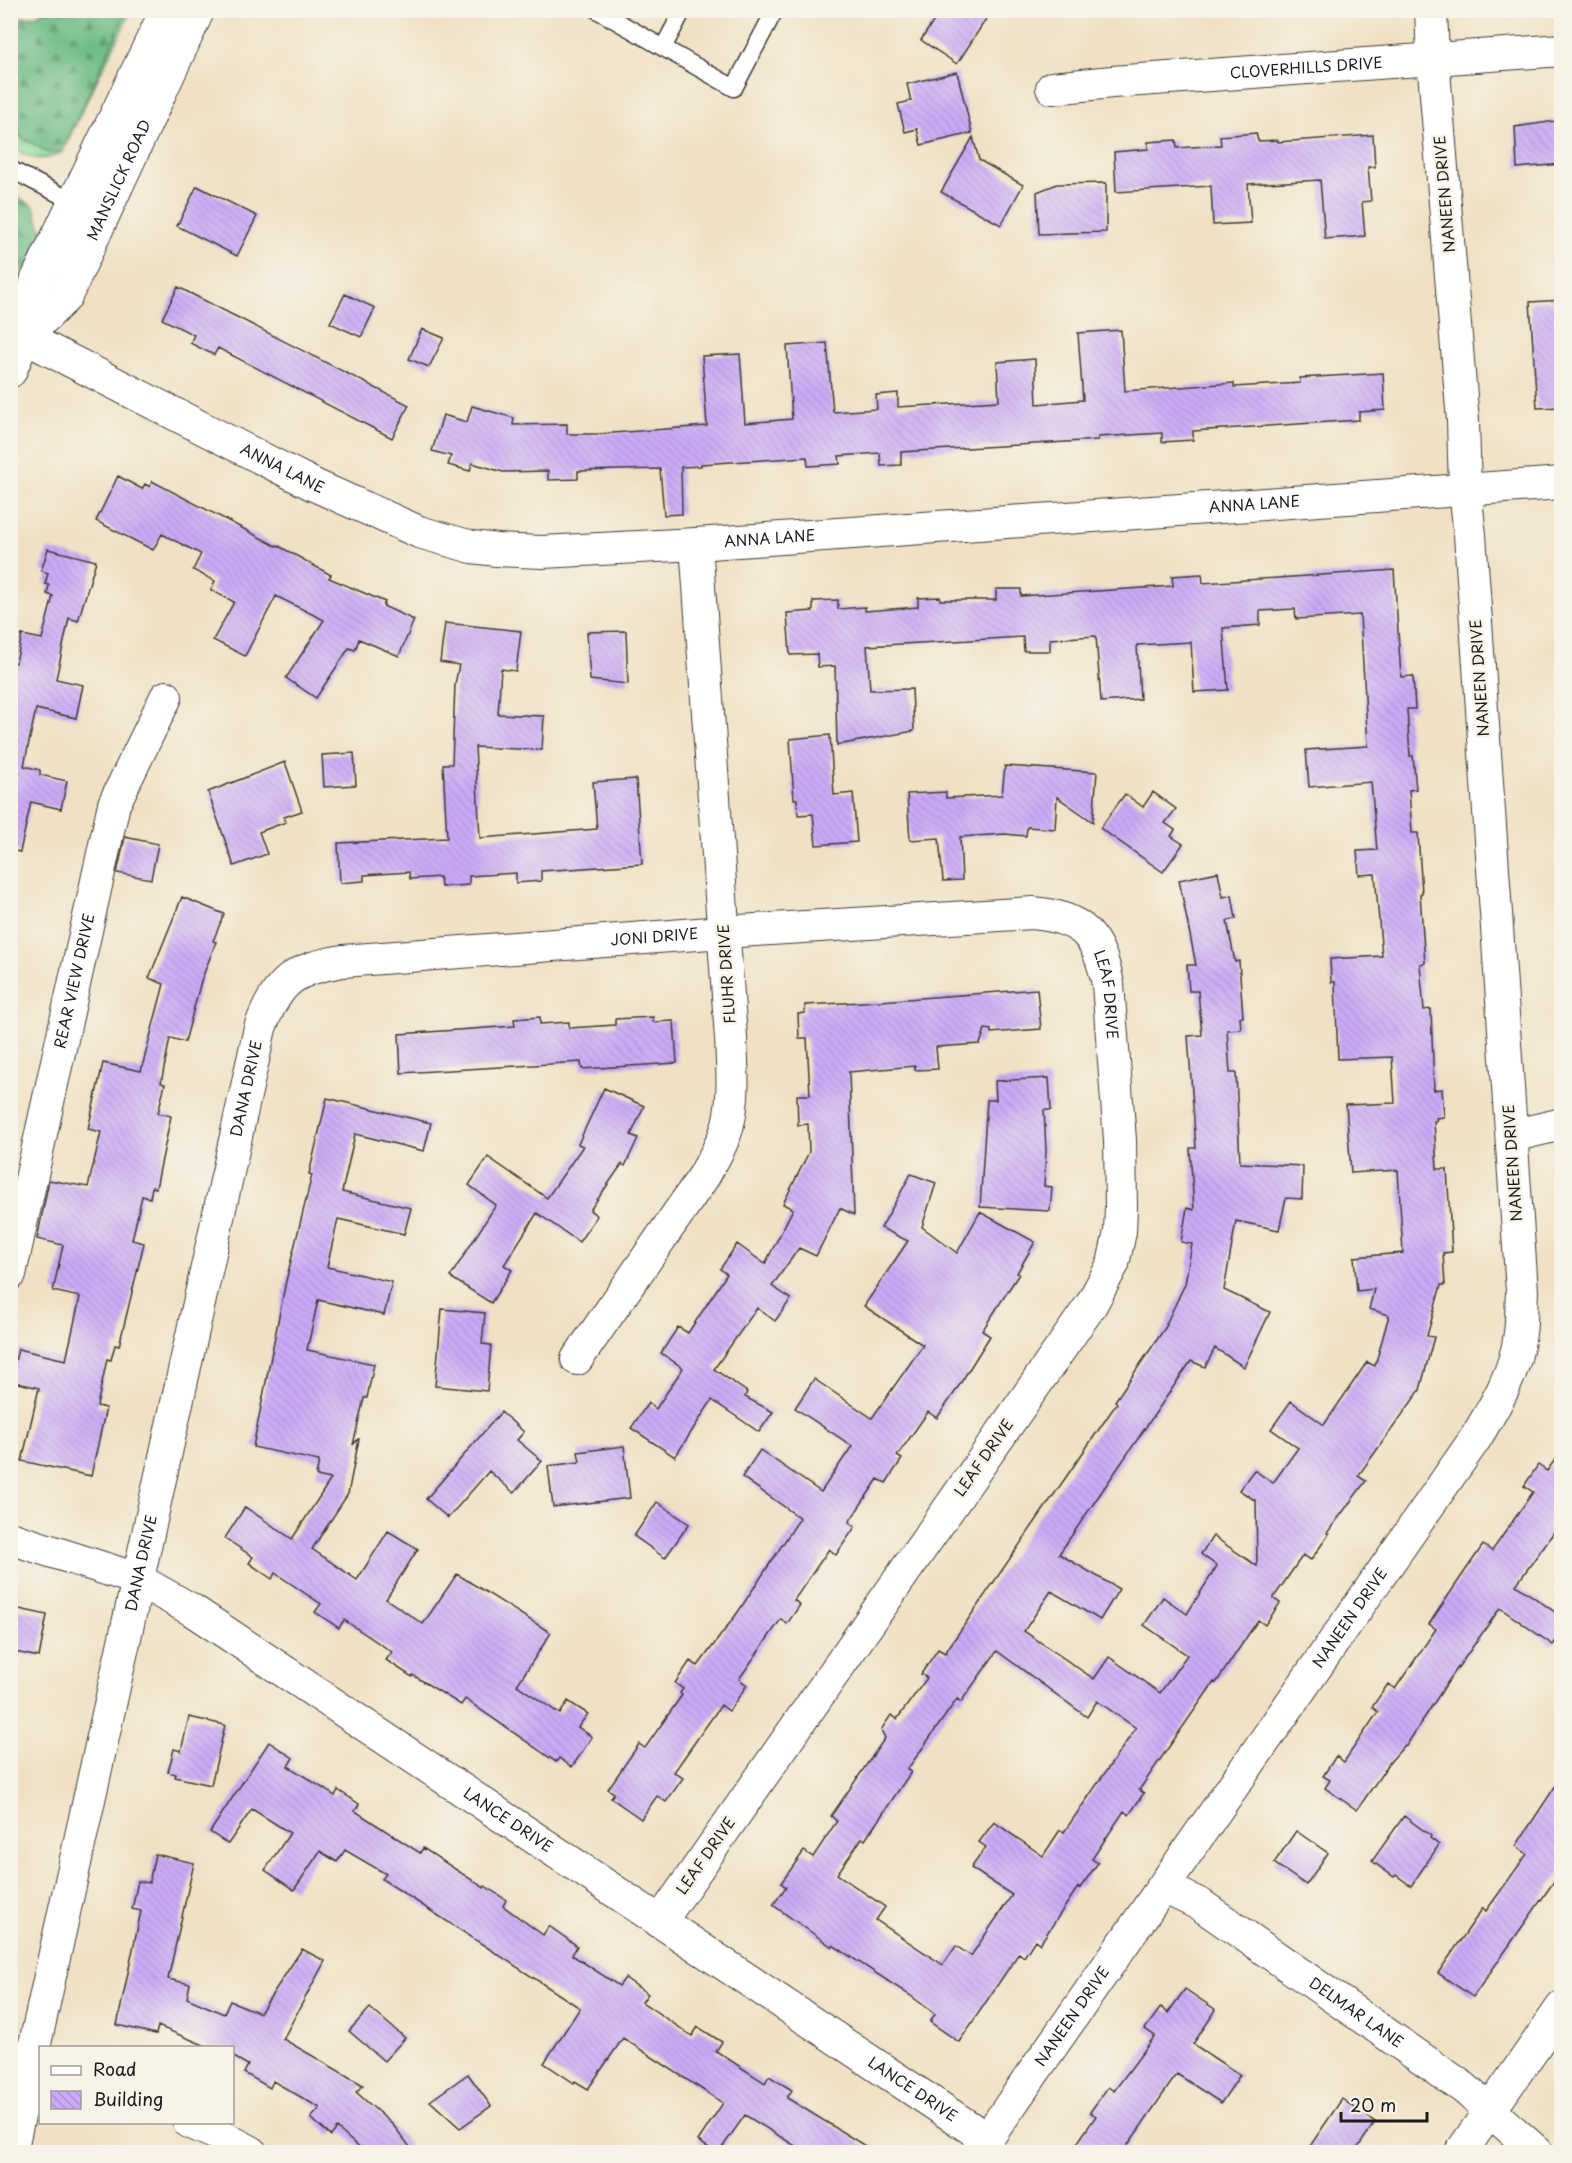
<svg xmlns="http://www.w3.org/2000/svg" width="1572" height="2163" viewBox="0 0 1572 2163" font-family="'Playpen Sans',sans-serif">
	<defs>
		<pattern id="grass-tufts" width="24" height="20" patternUnits="userSpaceOnUse" patternTransform="scale(1.5)"><rect width="24" height="20" fill="#89dd9f"/><path d="M3 7l-1-3M5 7V3M7 7l1-3M15 17l-1-3M17 17v-4M19 17l1-3" fill="none" stroke="#76bd88"/></pattern>
		<pattern id="forest-firs" width="22" height="20" patternUnits="userSpaceOnUse" patternTransform="scale(1.5)"><rect width="22" height="20" fill="#6ebc86"/><path d="M5 1l3.5 6h-7zM16 11l3.5 6h-7z" fill="#5a986d"/></pattern>
		<pattern id="building-back-hatch" width="6" height="6" patternUnits="userSpaceOnUse" patternTransform="scale(1.5)"><rect width="6" height="6" fill="#caaaf6"/><path d="M-1 5l2 2M0 0l6 6M5-1l2 2" fill="none" stroke="#ad92d2"/></pattern>
	</defs>
	<rect width="100%" height="100%" fill="#f7f3e8"/>
	<filter id="ink" filterUnits="userSpaceOnUse"><feTurbulence type="fractalNoise" baseFrequency=".0167" numOctaves="2"/><feDisplacementMap in="SourceGraphic" scale="12" xChannelSelector="R" yChannelSelector="G"/><feConvolveMatrix kernelMatrix="1 2 1 2 8 2 1 2 1" color-interpolation-filters="sRGB"/></filter>
	<filter id="wash" filterUnits="userSpaceOnUse"><feTurbulence type="fractalNoise" baseFrequency=".008" numOctaves="4" result="noise"/><feDisplacementMap in="SourceGraphic" scale="24" xChannelSelector="R" yChannelSelector="G"/><feGaussianBlur stdDeviation="1.35" result="paint"/><feColorMatrix in="noise" values="0 0 0 0 0 0 0 0 0 0 0 0 0 0 0 0 0 1.4 0 .05"/><feComposite in="paint" operator="in"/></filter>
	<g filter="url(#wash)">
		<rect width="100%" height="100%" fill="#f0e1c4"/>
		<path fill="url(#grass-tufts)" stroke="#527c5e" stroke-width="1.5" d="M124 11H131L62 152C40 164 31 158 11 147L10 130 27 141 62 152 125 15Z"/>
		<path fill="url(#forest-firs)" stroke="#456c51" stroke-width="1.5" d="M42 11H124L125 15 62 152 48 153 11 130V19L36 16Z
			M10 192 34 207 43 234 30 269 11 272Z"/>
		<g id="blocks">
			<path fill="url(#building-back-hatch)" fill-rule="evenodd" d="M941 10H992L957 64 921 40Z
				M957 72 972 133 921 145 917 129 905 132 898 104 911 101 907 84Z
				M1562 120V164L1517 168 1515 127Z
				M1256 133 1258 141 1278 140V142L1373 135 1375 167H1368L1371 201 1362 202 1365 236 1325 239 1320 180 1248 184 1251 223 1213 225 1211 186 1116 192 1114 152 1148 149V142L1176 140 1177 148 1221 145 1220 136Z
				M973 137 979 160 1023 185 1001 225 941 192Z
				M1106 183V232L1039 234 1037 192 1057 184Z
				M197 186 257 216 237 256 177 226Z
				M178 287 409 405 392 438 218 348 214 355 190 343 194 335 162 319Z
				M345 294 375 308 361 337 330 323Z
				M1562 300V407L1537 408 1530 302Z
				M422 329 444 338 429 367 409 359Z
				M1121 330 1125 391 1234 383V387L1300 383V378L1383 373 1385 410 1359 412V420L1193 431V440L1162 442V433L1098 437V440L901 452V465L881 466 880 453 839 456 840 464 808 466 807 457 701 464V466L681 467 682 514 664 515 660 469 578 471V479L548 480V471L503 472 472 463 470 471 448 465 451 456 432 451 443 415 467 422 472 406 514 418 513 425 567 424V434H599L707 426 702 356 740 354 745 423 792 419 787 346 827 343 833 412 877 409 876 395 898 393V407L999 401 997 362 1035 359 1037 404 1083 400 1078 333Z
				M118 476 142 489 145 484 150 487 152 481 276 546 277 545 331 575 329 578 385 602 383 606 414 620 399 656 359 639 355 650 349 648 316 698 286 678 324 620 276 596 245 656 213 640 234 602 211 590 215 581 193 570 201 554 162 534 153 550 96 521Z
				M48 549 96 561 78 621 69 618 56 679 83 685 76 718 36 709 24 766 40 770V775L67 781 61 809 31 802 20 852 10 850V662L16 663 22 635 42 639 53 596 47 594 49 585 45 584 48 573 41 571Z
				M1394 570 1401 677 1413 676 1415 709H1407L1410 756H1413L1416 789 1409 790 1412 833H1418L1422 893 1420 894 1425 963 1420 964 1424 1010 1431 1009 1434 1090 1442 1089 1444 1117 1436 1118 1437 1121H1434L1437 1169H1447L1452 1252 1443 1253 1445 1285H1441L1427 1336 1434 1337 1420 1390 1358 1476 1366 1481 1327 1533 1329 1534 1311 1560 1303 1555 1274 1597V1599L1280 1603 1265 1625 1258 1620 1216 1683 1214 1682 1139 1790 1144 1793 1129 1815 1124 1811 1092 1859 1098 1863 1080 1888 1078 1887 1040 1944 1035 1940 1024 1957 1019 1953 959 2042 930 2022 935 2014 911 1996 833 1945 832 1947 773 1905 786 1887 781 1883 804 1851 813 1857 837 1821 831 1816 885 1738 881 1730 891 1715 897 1719 927 1678 921 1674 938 1649 945 1653 1117 1403 1115 1401 1167 1325 1166 1324 1185 1284 1192 1244 1181 1242 1187 1208 1194 1210 1190 1148H1196L1188 1036 1202 1035 1198 991H1189L1187 965H1196L1179 880 1218 872 1223 897 1232 895 1236 919 1227 921 1235 962 1239 961 1243 1017H1240L1241 1029 1227 1030 1230 1073H1236L1240 1163 1303 1166 1302 1199 1286 1198 1279 1230 1236 1221 1224 1290 1270 1312 1244 1367 1215 1348 1205 1367 1191 1361 1059 1554 1119 1589 1100 1620 1051 1591 1024 1631 1094 1679 1109 1657 1160 1693 1187 1655 1144 1625 1163 1597 1187 1614 1217 1566 1201 1554 1213 1536 1257 1566 1256 1501 1239 1490 1254 1470 1273 1483 1298 1448 1271 1429 1291 1401 1324 1425 1367 1362 1375 1366 1389 1315 1369 1309 1374 1289 1357 1291 1354 1257 1403 1253 1398 1170 1351 1173 1346 1105 1395 1103 1392 1057 1338 1059 1335 982H1331L1330 959 1382 956 1375 874 1359 875 1357 851 1377 850 1371 782 1309 787 1306 750 1368 746 1360 615 1296 619 1295 609 1260 611V625L1223 628 1228 690 1194 692 1191 642 1137 645 1140 699 1101 702 1096 636 1050 639V651H1024L1023 637 867 646 870 690 912 689 914 731 837 745 835 666 818 667 817 654 790 655 787 613 813 611V601L838 600V609L865 607V611L918 607V598L940 597V600H996V589H1021V596L1173 586 1172 576 1202 574 1203 583ZM997 1651 1087 1717 1097 1701 1136 1728 1064 1832 1060 1830 1043 1856 994 1822 979 1842 986 1847 971 1868 1012 1895 971 1956 956 1946 943 1965 876 1920 885 1907 837 1874 862 1838 865 1840 911 1772 907 1770 957 1699 961 1702Z
				M445 623 521 631 516 671 501 669 498 714 544 716 542 750 475 747 480 838 597 829 593 782 636 779 642 864 541 871V881L516 883V873L469 876V885L441 887 440 877 410 879 409 872 364 875V881L340 883 338 843 447 838 443 764H452L455 684 459 665 440 662Z
				M626 631 628 684 590 680 587 632Z
				M830 735 834 795 853 793 857 842 816 845 813 814 798 815 797 799H794L790 739Z
				M354 753 356 785 324 787 322 755Z
				M285 762 302 811 284 817 286 822 259 832 267 854 234 866 208 792Z
				M1005 766 1097 772 1093 822 1057 797 1055 829 1027 827 1026 836 1005 834 960 837 962 880 943 881 939 838 910 840 907 794 946 792V798L1002 795Z
				M1153 792 1176 809 1165 823 1175 830 1171 836 1183 844 1163 872 1100 828 1125 794 1143 807Z
				M125 837 158 844 151 879 117 873Z
				M182 897 224 914 213 941 216 942 201 981 185 1042 170 1038 161 1083 165 1084 158 1113 171 1116 156 1188 152 1187 150 1198 142 1196 132 1240 144 1243 119 1346 115 1345 111 1360 107 1359 97 1406 106 1408 91 1476 22 1461 39 1388 10 1381 18 1349 66 1360 80 1297 53 1291 63 1245 37 1239 49 1180 88 1187 101 1132 88 1129 103 1063 141 1071 164 984 149 978Z
				M1037 989 1041 1029 991 1033V1030L985 1029 980 1044 936 1047 938 1069 915 1070V1066L849 1072 854 1215 840 1208 816 1256 799 1248 772 1286 791 1299 775 1321 757 1308 714 1369 747 1392 745 1397 773 1412 759 1432 712 1400 675 1457 631 1428 648 1403 656 1409 683 1368 661 1353 678 1327 688 1333 727 1274 720 1269 737 1244 765 1264 793 1209 783 1204 809 1152 808 1124 798 1125 797 1095H810L807 1038H799L798 1014 805 1013V1005L881 1001Z
				M540 1017V1024L569 1022V1028L615 1025V1019L653 1017V1022L674 1021 677 1063 582 1069 581 1062 401 1073 399 1034 515 1026 514 1019Z
				M1049 1078 1051 1110H1044L1046 1150 1044 1186 1052 1187 1050 1211 980 1207 987 1100H996L995 1081Z
				M604 1088 644 1106 631 1135 638 1138 625 1166 622 1164 590 1210 597 1216 579 1242 537 1213 504 1265 512 1270 491 1303 450 1277 496 1205 469 1185 488 1157 547 1198 583 1146 578 1144Z
				M327 1098 431 1123 424 1151 355 1134 342 1192 411 1208 404 1234 338 1219 327 1267 392 1282 384 1315 318 1300 307 1350 374 1364 367 1398H364L353 1445 358 1439H359L348 1494 312 1549 357 1580 388 1531 418 1549 386 1599 423 1624 457 1574 551 1633 517 1685 560 1714 568 1701 588 1714 578 1727 592 1737 572 1767 559 1758 556 1762 465 1699 461 1705 413 1675 412 1677 386 1660 392 1652 344 1620 339 1628 315 1612 321 1604 275 1573 272 1579 249 1563 253 1557 225 1538 245 1507 292 1539 331 1479 316 1476 319 1461 253 1447 286 1281 312 1175 309 1174Z
				M911 1174 936 1183 922 1227 957 1253 980 1212 1035 1242 1017 1273 1019 1274 982 1331 990 1336 955 1392 937 1418 928 1412 897 1456 902 1459 886 1483 878 1479 849 1522 855 1527 836 1555 829 1549 794 1600 800 1605 787 1624 781 1619 739 1679 747 1685 729 1711 721 1705 674 1772 683 1778 666 1802 657 1796 641 1819 611 1798 614 1793 608 1789 639 1744 645 1748 682 1695 680 1693 683 1689 675 1683 690 1661 698 1666 738 1612 800 1518 742 1477 760 1450 821 1492 852 1446 795 1408 814 1379 872 1418 923 1345 864 1306 908 1241 881 1228Z
				M442 1309 485 1313 482 1344 491 1345 487 1391 435 1386Z
				M501 1412 524 1432 517 1440 542 1461 514 1493 489 1471 448 1518 426 1499Z
				M624 1446 630 1498 553 1507 548 1466 580 1462 578 1452Z
				M1562 1450V1521L1516 1585 1562 1617V1632L1553 1645 1500 1608 1447 1683 1406 1746 1405 1745 1390 1762 1357 1810 1325 1788 1330 1780 1323 1776 1336 1756 1344 1762 1378 1712 1372 1707 1388 1684 1395 1689 1436 1629 1429 1624 1465 1571 1483 1545 1492 1551 1533 1492 1524 1486 1538 1465 1547 1471Z
				M657 1502 689 1524 665 1558 634 1536Z
				M10 1607 47 1615 39 1657 10 1651Z
				M189 1717 225 1725 211 1785 175 1777 176 1774 168 1772 174 1749 181 1751Z
				M269 1742 293 1758 288 1766 335 1796 338 1790 359 1804 355 1811 420 1853 423 1848 484 1888 485 1886 506 1900 503 1906 543 1935 549 1926 577 1946 572 1955 619 1986 625 1978 648 1994 642 2002 692 2036 698 2027 722 2042 716 2051 765 2083 769 2076 792 2090 787 2098 875 2152H805L745 2115 719 2152H715L698 2141 723 2103 623 2038 588 2089 575 2081 574 2083 544 2063 580 2008 382 1879 386 1874 345 1850 337 1862 320 1851 294 1890 265 1870 290 1833 252 1809 228 1844 210 1832Z
				M1562 1776V1870L1473 1997 1438 1973 1483 1908 1486 1911 1527 1854 1516 1846Z
				M1404 1816 1431 1836 1430 1838 1439 1845 1411 1886 1396 1875 1394 1877 1372 1861Z
				M1296 1831 1328 1853 1306 1885 1274 1863Z
				M155 1854 194 1863 168 1979 190 1984 187 1998 224 2014 230 2001 260 2013 302 1949 325 1961 283 2039 363 2085 356 2092 393 2125 414 2152H364L337 2128 331 2136 311 2118 320 2108 273 2081 270 2088 244 2073 248 2065 232 2056V2048H211L158 2026 156 2034 117 2025 141 1911 132 1909 138 1881 149 1883Z
				M1185 1989 1216 2010 1193 2044 1240 2075 1221 2103 1177 2074 1123 2152H1071L1096 2116 1090 2112 1108 2087 1114 2091 1155 2036 1145 2029 1161 2007 1168 2013Z
				M370 2008 405 2038 384 2061 349 2031Z
				M468 2074 491 2106 460 2128 430 2101Z
				M1342 2099 1375 2122 1355 2152H1306Z"/>
		</g>
	</g>
	<g filter="url(#ink)">
		<use href="#blocks" fill-opacity="0" stroke="#3c3a35" stroke-width="1.5"/>
		<g fill="none" stroke-linecap="round" stroke-linejoin="round">
			<defs>
				<path id="service" d="M597 10 734 88 775 10
					M663 48 683 10
					M10 169 74 202"/>
				<g id="minor">
					<path id="s1" d="M1052 88 1112 82 1562 50"/>
					<path id="s2" d="M24 337 314 485 419 532 472 547 497 550 542 552 696 544 1562 483"/>
					<path d="M1512 1136 1562 1124"/>
					<path id="s3" d="M10 1274 114 804 166 697"/>
					<path d="M577 1359 704 1176C713 1159 724 1142 728 1124 735 1096 732 1066 731 1038L696 544"/>
					<path id="s4" d="M10 1538 137 1579 192 1610 987 2139"/>
					<path id="s5" d="M1164 1887 1201 1905 1464 2088 1537 2152"/>
					<path d="M189 2122 219 2135 251 2152"/>
					<path id="s6" d="M11 2152 260 1028C278 980 294 969 343 961L723 932 1033 913C1083 918 1098 935 1108 984L1120 1140 1121 1207 1120 1232 1113 1264 1091 1305 660 1922"/>
					<path id="s7" d="M978 2152 1475 1439C1495 1406 1516 1372 1520 1333 1522 1319 1521 1305 1522 1291L1470 535 1465 490 1463 421 1433 59 1431 10"/>
					<path d="M1461 2152 1562 2007"/>
				</g>
				<g id="secondary">
					<path id="s8" d="M24 337 65 297 198 10"/>
					<path d="M10 371 24 337 37 280 167 10"/>
				</g>
			</defs>
			<use href="#service" stroke="#3c3a35" stroke-width="19"/>
			<use href="#minor" stroke="#3c3a35" stroke-width="34"/>
			<use href="#secondary" stroke="#3c3a35" stroke-width="35"/>
			<use href="#service" stroke="#fff" stroke-width="16"/>
			<use href="#minor" stroke="#fff" stroke-width="32"/>
			<use href="#secondary" stroke="#fff" stroke-width="33"/>
		</g>
	</g>
	<g text-anchor="middle" stroke-width="5" stroke-linejoin="round" paint-order="stroke">
		<g font-size="15" fill="#1c1c1c" stroke="#f7f3e8">
			<text dy="5" stroke="none"><textPath href="#s1" startOffset="255">CLOVERHILLS DRIVE</textPath></text>
			<text dy="5" stroke="none"><textPath href="#s8" startOffset="186">MANSLICK ROAD</textPath></text>
			<text transform="translate(1445 194) rotate(-95)" y="5">NANEEN DRIVE</text>
			<text dy="5" stroke="none"><textPath href="#s2" startOffset="290">ANNA LANE</textPath></text>
			<text dy="5" stroke="none"><textPath href="#s2" startOffset="1280">ANNA LANE</textPath></text>
			<text dy="5" stroke="none"><textPath href="#s2" startOffset="794">ANNA LANE</textPath></text>
			<text transform="translate(1480 678) rotate(-94)" y="5">NANEEN DRIVE</text>
			<text dy="5" stroke="none"><textPath href="#s6" startOffset="1578">JONI DRIVE</textPath></text>
			<text transform="translate(727 974) rotate(-94)" y="5">FLUHR DRIVE</text>
			<text dy="5" stroke="none"><textPath href="#s3" startOffset="300">REAR VIEW DRIVE</textPath></text>
			<text dy="5" stroke="none"><textPath href="#s6" startOffset="2082">LEAF DRIVE</textPath></text>
			<text dy="5" stroke="none"><textPath href="#s6" startOffset="1089">DANA DRIVE</textPath></text>
			<text transform="translate(1513 1163) rotate(-94)" y="5">NANEEN DRIVE</text>
			<text transform="translate(984 1458) rotate(-55)" y="5">LEAF DRIVE</text>
			<text dy="5" stroke="none"><textPath href="#s6" startOffset="603">DANA DRIVE</textPath></text>
			<text dy="5" stroke="none"><textPath href="#s7" startOffset="651">NANEEN DRIVE</textPath></text>
			<text dy="5" stroke="none"><textPath href="#s4" startOffset="576">LANCE DRIVE</textPath></text>
			<text transform="translate(706 1856) rotate(-55)" y="5">LEAF DRIVE</text>
			<text dy="5" stroke="none"><textPath href="#s5" startOffset="230">DELMAR LANE</textPath></text>
			<text dy="5" stroke="none"><textPath href="#s7" startOffset="165">NANEEN DRIVE</textPath></text>
			<text dy="5" stroke="none"><textPath href="#s4" startOffset="1062">LANCE DRIVE</textPath></text>
		</g>
	</g>
	<rect width="1572" height="2163" fill="none" stroke="#f7f3e8" stroke-width="36"/>
	<rect x="39" y="2046" width="195" height="78" fill="#f7f3e8" stroke="#9f9d96" stroke-width="1.5"/>
	<rect x="51" y="2066" width="30" height="9" fill="#ffffff" stroke="#9f9d96" stroke-width="1.5"/>
	<text x="93" y="2076" font-size="18" fill="#1c1c1c">Road</text>
	<rect x="51" y="2091" width="30" height="18" fill="url(#building-back-hatch)" stroke="#9f9d96" stroke-width="1.5"/>
	<text x="93" y="2106" font-size="18" fill="#1c1c1c">Building</text>
	<path d="M1341 2112v9h86v-9" fill="none" stroke="#1c1c1c" stroke-width="3"/>
	<text x="1350" y="2112" font-size="18" fill="#1c1c1c" stroke="#f7f3e8" stroke-width="4.5" paint-order="stroke">20 m</text>
</svg>
